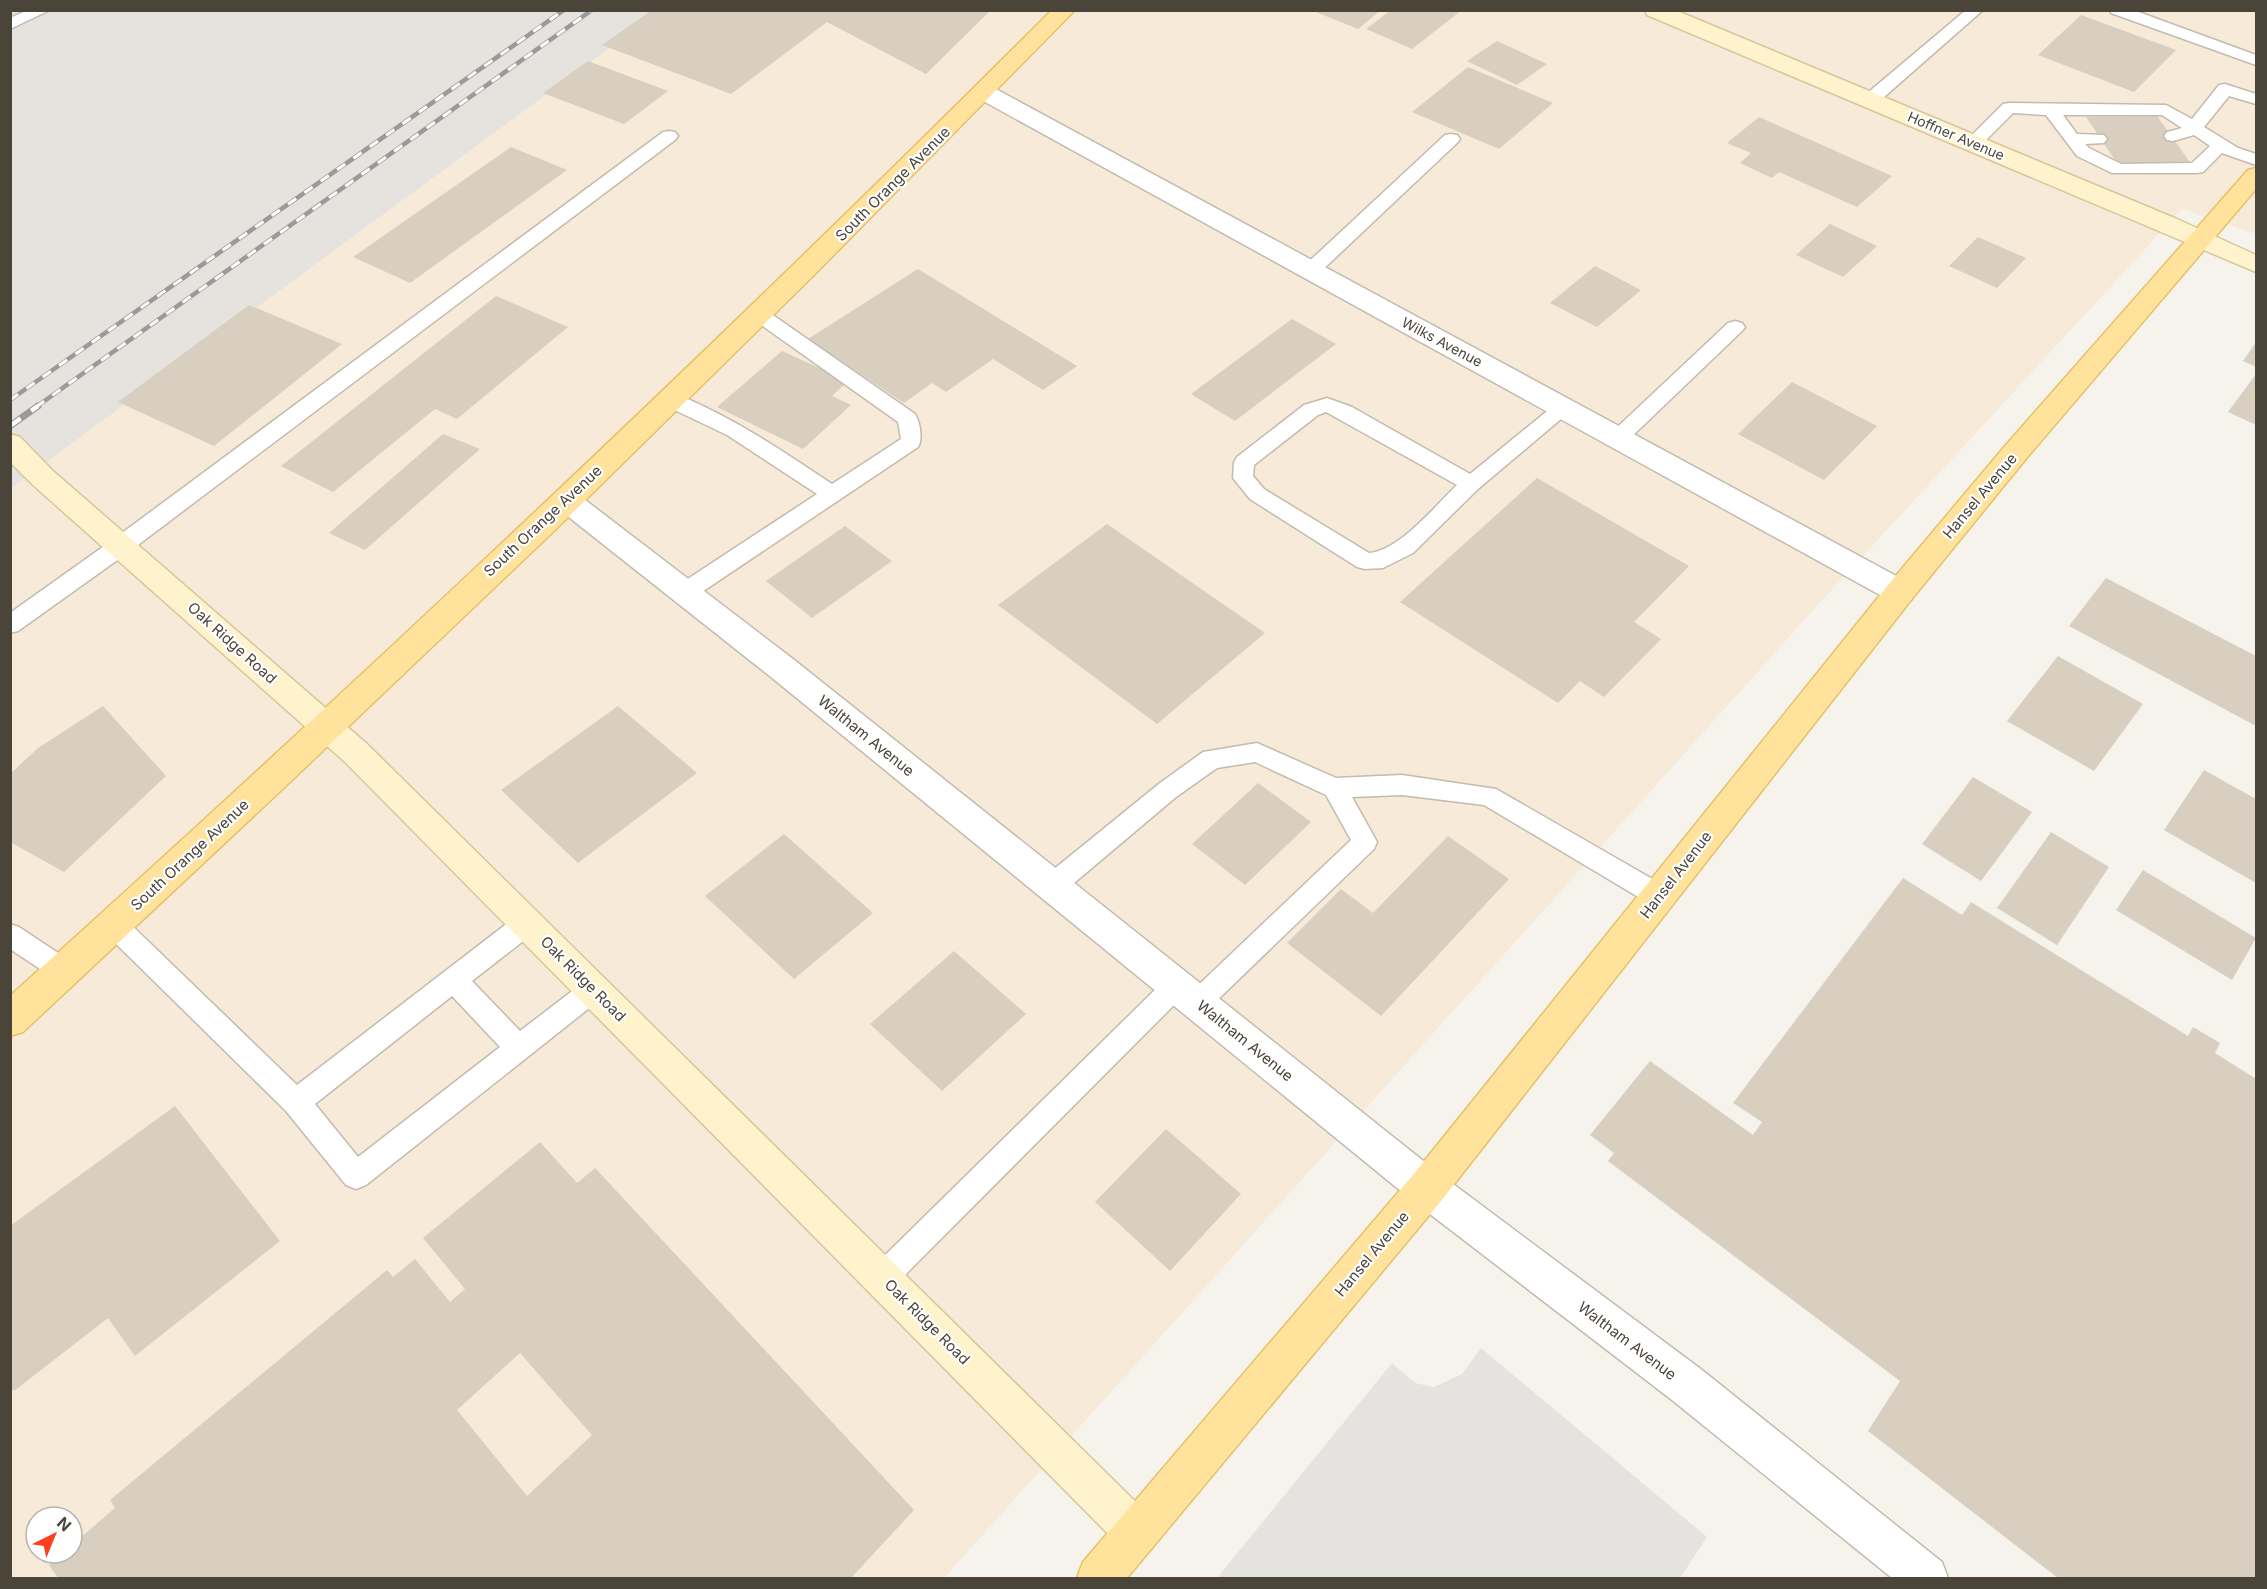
<svg xmlns="http://www.w3.org/2000/svg" width="2267" height="1589" viewBox="0 0 2267 1589" font-family="Inter,sans-serif">
	<rect width="100%" height="100%" fill="#f6f3ec"/>
	<path fill="#f7ead8" fill-rule="evenodd" d="M660 11H2256V234L2182 209 1816 607 944 1578H11L10 488ZM36 1517H72V1553H36Z"/>
	<path fill="#e6e2dd" d="M11 11H660L11 488Z"/>
	<path fill="#e5e3e0" d="M1481 1348 1707 1537 1680 1578H1217L1392 1363 1415 1383 1434 1387 1462 1374Z"/>
	<path fill="#d8cfc1" fill-rule="evenodd" d="M652 10H991L926 74 827 22 731 94 602 45Z
		M1311 10H1381L1358 29Z
		M1391 10H1462L1412 49 1366 29Z
		M2081 15 2176 50 2134 92 2038 55Z
		M1497 41 1547 64 1517 85 1467 61Z
		M588 61 668 91 624 124 543 93Z
		M1468 67 1553 103 1499 149 1412 112Z
		M2157 116 2192 165 2119 166 2086 117Z
		M1759 117 1892 176 1857 207 1779 172 1772 178 1740 163 1751 153 1727 143Z
		M511 147 567 170 410 283 353 257Z
		M1830 224 1877 246 1843 277 1796 255Z
		M1978 237 2026 258 1997 288 1949 266Z
		M1595 266 1641 290 1597 327 1550 303Z
		M918 269 1077 366 1043 390 993 359 946 392 932 383 904 403 808 339Z
		M496 296 568 327 457 419 435 409 333 492 281 466Z
		M249 305 342 344 214 446 118 402Z
		M1292 319 1336 344 1235 421 1191 394Z
		M2256 342V367L2243 361Z
		M782 351 848 381 832 396 851 405 803 449 717 407Z
		M2256 374V425L2228 412Z
		M1792 382 1877 426 1824 480 1738 434Z
		M443 434 480 449 365 550 329 533Z
		M1537 478 1689 566 1634 622 1661 639 1604 697 1580 681 1558 703 1400 602Z
		M1107 524 1265 633 1157 724 998 605Z
		M845 526 892 561 812 618 766 581Z
		M2106 578 2256 656V726L2069 626Z
		M2058 656 2143 704 2094 771 2007 721Z
		M103 706 166 776 64 872 10 842V774L38 748Z
		M618 706 697 773 578 863 501 790Z
		M2204 770 2256 799V883L2164 830Z
		M1973 777 2032 812 1981 881 1922 844Z
		M1258 783 1311 822 1245 885 1192 844Z
		M2051 832 2109 867 2057 945 1997 908Z
		M784 834 873 913 794 979 705 896Z
		M1448 836 1509 879 1381 1016 1287 943 1341 889 1373 913Z
		M2143 870 2256 938 2232 980 2116 910Z
		M1903 878 1962 915 1971 902 2188 1036 2193 1027 2220 1043 2215 1053 2256 1079V1578H2058L1868 1431 1900 1381 1608 1161 1614 1153 1590 1135 1650 1061 1753 1135 1762 1122 1733 1103Z
		M954 951 1026 1014 942 1091 870 1024Z
		M175 1106 280 1241 135 1356 108 1318 14 1391 10 1386V1226Z
		M1166 1129 1241 1194 1170 1271 1095 1202Z
		M540 1142 577 1183 595 1168 914 1510 851 1578H58L49 1565 63 1553H72V1545L115 1508 110 1500 387 1270 393 1277 415 1259 450 1302 465 1289 423 1238ZM520 1353 592 1435 527 1496 457 1410Z"/>
	<g fill="none" stroke-linecap="round" stroke-linejoin="round">
		<defs>
			<path id="service" d="M28 10H50L10 29V18Z
				M1966 10H1983L1876 104H1864L1862 100 1864 96Z
				M2110 10H2133L2256 55V65L2111 13Z
				M2225 84 2256 94V104L2229 96 2204 127 2238 148 2256 154V165L2222 153 2203 172 2197 173H2112L2077 156 2046 115 2013 113 1979 147H1967L1964 143 2003 104 2009 103 2166 105 2192 119 2219 85ZM2063 115H2162L2182 128 2167 132 2164 136 2167 140 2173 141 2194 135 2210 146 2192 163 2121 164 2089 148 2085 144 2104 143 2107 139 2104 135 2077 134Z
				M669 131 675 132 678 136 675 140 130 551 18 631 10 633V613L114 539 663 132Z
				M1451 134 1457 135 1460 139 1457 143 1317 275H1303L1301 271 1303 267 1445 135Z
				M760 309 767 311 915 414C920 422 923 439 918 447L693 598 685 600 677 598 674 592 677 586 817 494 727 435 664 405 661 400 664 395 671 393 678 395C734 418 783 451 832 484L901 439 898 422 753 319 751 315 753 311Z
				M1735 321 1742 323 1745 327 1742 331 1625 443 1618 445 1611 443 1608 438 1611 433 1728 323Z
				M1327 398 1352 407 1470 474 1557 403 1564 401 1571 403 1574 408 1478 489 1413 553 1383 568 1365 569 1357 567 1250 499 1233 478 1234 462 1237 457 1304 405ZM1326 412 1457 485C1435 506 1399 551 1369 553L1264 489 1253 476 1254 465 1318 415Z
				M1257 743 1336 778 1402 775 1496 789 1668 888 1672 896 1668 904 1659 907 1650 904 1484 805 1402 795 1352 797 1377 842 1374 849 1207 1010 1198 1014 1189 1010 1185 1002 1189 994 1351 840 1326 795 1255 762 1217 768 1176 797 1061 894 1052 897 1043 894 1040 886 1043 878 1160 783 1203 752Z
				M527 912 536 915 540 923 536 931 472 981 520 1031 584 982 593 978 602 982 606 990 602 998 366 1185 356 1189 346 1185 286 1111 105 933 101 925 105 917 114 914 123 917 297 1085 518 915ZM452 996 500 1047 358 1157 315 1104Z
				M10 924 19 927 73 963 77 971 73 979 64 982 55 979 10 949Z
				M1176 974 1185 978 1189 986 1185 994 893 1287 883 1291 873 1287 868 1277 873 1267 1167 978Z"/>
			<path id="minor" d="M984 85 992 87 1911 584 1915 592 1911 600 1900 603 1889 600 976 97 973 92 976 87Z
				M566 490 576 493 793 659 1441 1175 1702 1370 1942 1562 1948 1578H1892L1672 1400 1413 1201 771 677 556 507 552 500 556 493Z"/>
			<path id="secondary" d="M1645 10H1675L2177 219 2256 255V272L1647 15Z
				M10 434 20 437 53 471 367 744 1152 1518 1159 1533 1152 1548 1137 1555 1122 1548 345 762 33 485 10 462Z"/>
			<path id="primary" d="M1052 10H1075L815 274 555 530 290 782 23 1032 10 1036V996C365 676 714 348 1052 10Z
				M2256 168V189L2025 460 1911 600 1441 1201 1127 1578H1077L1083 1562 1413 1175 1889 584 2005 446 2248 170Z"/>
		</defs>
		<use href="#service" stroke="#c2bbae" stroke-width="3"/>
		<use href="#minor" stroke="#c2bbae" stroke-width="3"/>
		<use href="#secondary" stroke="#d6c79b" stroke-width="3"/>
		<use href="#primary" stroke="#e6c16a" stroke-width="3"/>
		<use href="#service" fill="#fff" fill-rule="evenodd"/>
		<use href="#minor" fill="#fff" fill-rule="evenodd"/>
		<use href="#secondary" fill="#fff3cd" fill-rule="evenodd"/>
		<use href="#primary" fill="#ffe39c" fill-rule="evenodd"/>
		<defs>
			<path id="rail-far1" d="M10 400 564 10
				M36 407 592 10"/>
			<path id="rail" d="M10 426 38 406"/>
		</defs>
		<use href="#rail-far1" stroke="#9a9a9a" stroke-width="4.5"/>
		<use href="#rail" stroke="#9a9a9a" stroke-width="7"/>
		<use href="#rail-far1" stroke="#fff" stroke-width="3" stroke-dasharray="10" stroke-linecap="butt"/>
		<use href="#rail" stroke="#fff" stroke-width="4.5" stroke-dasharray="13" stroke-linecap="butt"/>
	</g>
	<g text-anchor="middle" stroke-width="4.5" stroke-linejoin="round" paint-order="stroke">
		<g font-size="14" fill="#4b4439" stroke="#fff">
			<text transform="translate(1956 136) rotate(23)" y="5">Hoffner Avenue</text>
			<text transform="translate(1442 342) rotate(28)" y="5">Wilks Avenue</text>
		</g>
		<g font-size="15" fill="#4b4439" stroke="#fff">
			<text transform="translate(893 184) rotate(-45)" y="5">South Orange Avenue</text>
			<text transform="translate(1980 496) rotate(-50)" y="5">Hansel Avenue</text>
			<text transform="translate(543 521) rotate(-43)" y="5">South Orange Avenue</text>
			<text transform="translate(232 643) rotate(42)" y="5">Oak Ridge Road</text>
			<text transform="translate(866 736) rotate(39)" y="5">Waltham Avenue</text>
			<text transform="translate(190 855) rotate(-43)" y="5">South Orange Avenue</text>
			<text transform="translate(1676 875) rotate(-52)" y="5">Hansel Avenue</text>
			<text transform="translate(583 979) rotate(45)" y="5">Oak Ridge Road</text>
			<text transform="translate(1245 1041) rotate(39)" y="5">Waltham Avenue</text>
			<text transform="translate(1372 1254) rotate(-50)" y="5">Hansel Avenue</text>
			<text transform="translate(927 1322) rotate(45)" y="5">Oak Ridge Road</text>
			<text transform="translate(1627 1341) rotate(37)" y="5">Waltham Avenue</text>
		</g>
	</g>
	<rect width="2267" height="1589" fill="none" stroke="#4b4439" stroke-width="24"/>
	<g transform="translate(54 1535) rotate(43)"><circle r="28" fill="#ffffff" stroke="#b7b4b0" stroke-width="1.5"/>
	<path d="M0-4.5L10 22L0 15L-10 22Z" fill="#fc3f1d"/>
	<text y="-9" font-size="16" font-weight="bold" text-anchor="middle" fill="#4b4439">N</text>
	</g>
</svg>
